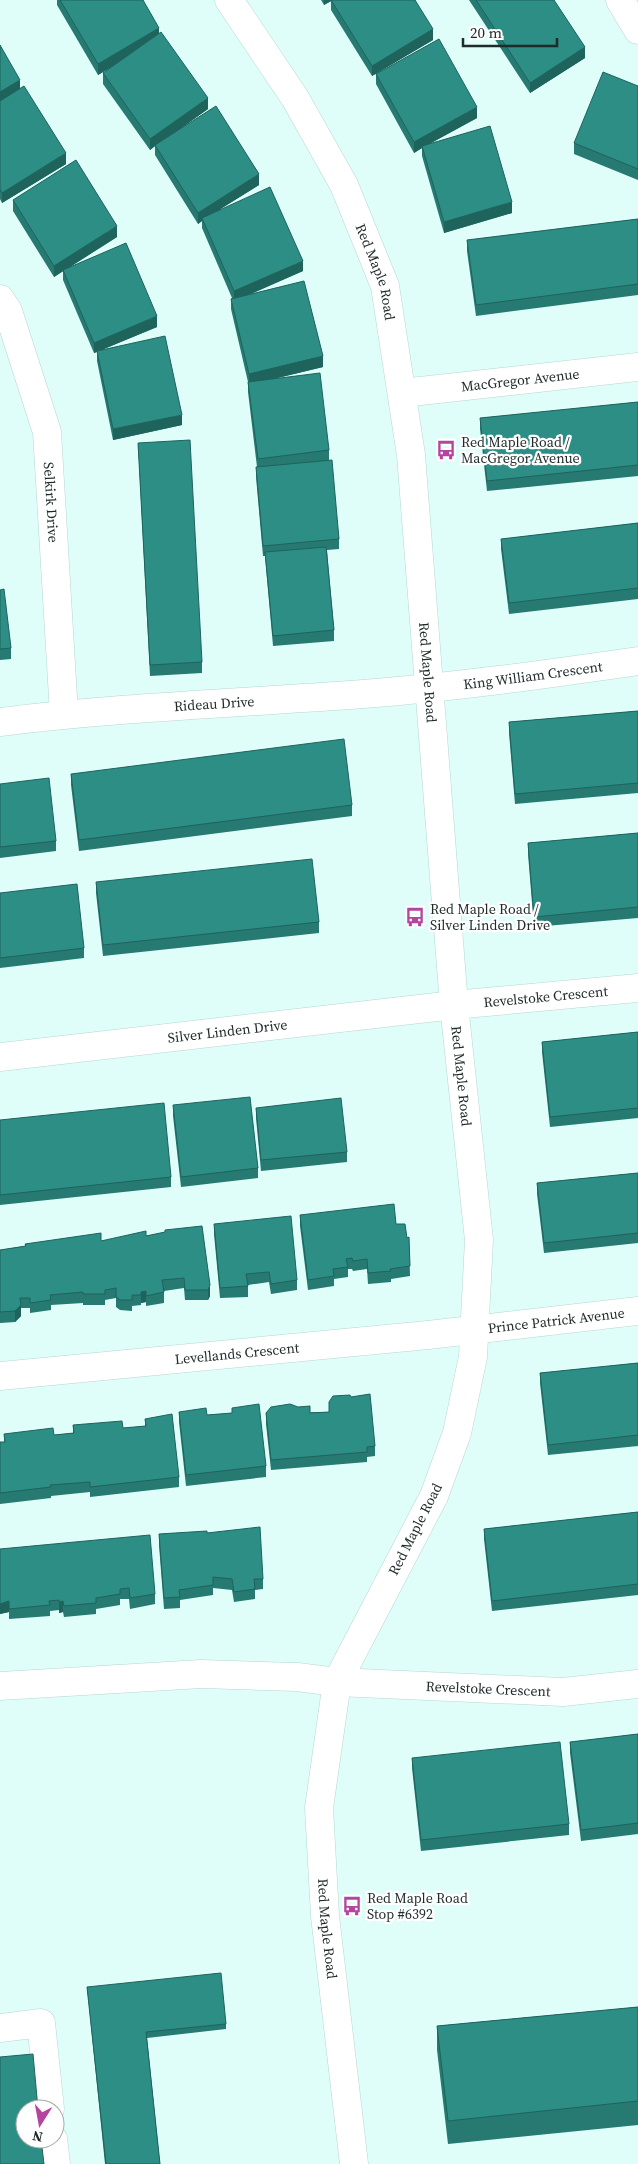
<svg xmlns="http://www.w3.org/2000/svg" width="638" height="2164" viewBox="0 0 638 2164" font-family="'Source Serif 4',serif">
	<rect width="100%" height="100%" fill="#dffefa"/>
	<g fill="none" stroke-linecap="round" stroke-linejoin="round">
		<defs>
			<g id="minor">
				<path id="s1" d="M229 0 295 98 344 185 385 286 411 455 454 1005 479 1240 473 1357 457 1433 434 1496 337 1682 319 1808 325 1916 354 2164"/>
				<path d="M620 0 638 30"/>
				<path id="s2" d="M0 299 8 311 47 432 64 714"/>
				<path id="s3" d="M402 393 638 367"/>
				<path id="s4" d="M0 722C120 707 242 703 363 694 455 687 547 674 638 661"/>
				<path id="s5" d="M0 1057 454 1005 638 988"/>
				<path id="s6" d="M0 1376 428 1335 638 1311"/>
				<path id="s7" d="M0 1686 201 1674 297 1677 337 1682 563 1692 638 1684"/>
				<path d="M0 2028 41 2023 50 2109"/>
				<path d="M53 2139 56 2164"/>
			</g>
		</defs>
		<use href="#minor" stroke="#b7d6d1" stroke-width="29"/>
		<use href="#minor" stroke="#fff" stroke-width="28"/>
	</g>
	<path fill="#267a72" d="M57 0H143L159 33 208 109 177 131 259 185 220 209 303 271 251 294 323 367 277 378 329 450V460L339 539V549L327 550 334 630V641L273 646 265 556H263L256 477V467H257L248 392V382L231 309V299L232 298 202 228V221L198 224 155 155V146L150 150 103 84V73L114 65 98 75 57 5Z
		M321 0H415L433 40 372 76 331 10V1L324 5Z
		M469 0H554L585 58 530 93Z
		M0 45 20 89 66 164 2 203 0 199Z
		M376 74 477 118 431 143 512 213 444 233 422 156V148L414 153 376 84Z
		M638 86V180L574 154V143Z
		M13 200 117 237 70 267 157 327 104 349 182 425 113 440 97 361V352L94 353 63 280V271L54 277 13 211Z
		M638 219V295L476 316 467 251V240Z
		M638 402V476L487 491 480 429V418Z
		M138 443 202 662V673L150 676Z
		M638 523V599L509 614 501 549V539Z
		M0 590 11 648V659L0 660Z
		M638 711V793L515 804 509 733V722Z
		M71 774 352 805V816L79 851 71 785Z
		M0 784 56 841V851L0 858Z
		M638 833V918L534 927 528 854V843Z
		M96 882 319 922V933L103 956 96 893Z
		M0 893 84 948V958L0 968Z
		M638 1032V1118L550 1127 542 1052V1042Z
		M173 1105 258 1168V1178L181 1187 173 1116Z
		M256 1108 347 1152V1162L261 1171 256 1118Z
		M0 1120 171 1177V1187L0 1205Z
		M638 1173V1243L544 1253 537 1194V1183Z
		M300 1215 396 1224 407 1238 409 1237 410 1276 391 1279V1282L368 1284 367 1269 353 1271 352 1269H348V1277L334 1279V1286L308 1290 300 1226Z
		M214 1224 297 1280V1290L271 1294 269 1282 248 1285V1297L220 1298 214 1234Z
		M202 1226 210 1296 208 1300H185L184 1288 164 1291V1303L146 1306V1302L141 1303V1305L132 1306V1311L120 1310 116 1307V1298L105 1300V1305H83V1303L51 1305V1310L30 1313V1308H21V1316L15 1322 0 1323V1250L25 1246V1244L101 1241 146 1236Z
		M638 1363V1446L548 1455 540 1383V1373Z
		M351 1397 375 1446V1456L367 1457V1462L271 1470 266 1424V1413L329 1412Z
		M232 1408 266 1466V1477L186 1486 179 1422V1412L207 1415 232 1413Z
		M145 1419 179 1477V1487L90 1497V1492L51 1496V1498L0 1504V1442H4V1434L54 1435 73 1433V1425L123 1428 145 1426Z
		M638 1512V1595L492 1611 484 1539V1529Z
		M207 1533 263 1579V1589L255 1590V1599L234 1602 232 1590 213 1588V1595L180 1600V1608L164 1609 159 1545V1534Z
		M0 1549 155 1594V1604L130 1609 129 1599H120V1605L96 1609V1614L64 1617 63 1612 59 1613V1610L50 1611V1616L9 1619V1612L0 1614Z
		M638 1734V1834L581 1841 570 1753V1742Z
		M412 1758 569 1824V1835L421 1851 412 1768Z
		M87 1987 226 2024V2029L147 2038 160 2164H105Z
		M638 2007V2125L448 2144 437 2050V2026Z"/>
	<path fill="#1f635d" d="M324 0H333L324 5Z
		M159 28V39L98 75V64Z
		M433 29V40L372 76V66Z
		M585 47V58L530 93V83Z
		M20 80V91L0 102V92Z
		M208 98V109L156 146 155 145V146L150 150V139Z
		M477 107V118L422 148V146V148L414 153V142Z
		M66 153V164L2 203V193Z
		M259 174V185L203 220 202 218V221L198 224V213Z
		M512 202V213L444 233V222Z
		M117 226V237L54 277V266Z
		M303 261V271L234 301V291Z
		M157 316V327L94 353V343Z
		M323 356V367L249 385V374Z
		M182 415V425L113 440V429Z
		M210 1285V1296L208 1300V1290Z
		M146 1291V1302L141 1303V1292Z
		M21 1305V1316L15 1322V1311Z
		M9 1601V1612L0 1614V1604Z
		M63 1601V1612L59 1613V1602Z"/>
	<path fill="#2c8e85" stroke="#1f635d" d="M60 0H143L159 28 98 64Z
		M331 0H415L433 29 372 66Z
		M476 0H554L585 47 530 83Z
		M161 32 208 98 150 139 103 73Z
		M439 39 477 107 414 142 376 74Z
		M0 45 20 80 0 92Z
		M603 72 638 86V169L574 143Z
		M24 86 66 153 2 193 0 189V101Z
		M216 106 259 174 198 213 155 145Z
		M490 126 512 202 444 222 422 146Z
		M76 160 117 226 54 266 13 200Z
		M270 187 303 261 234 291 202 218Z
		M638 219V284L476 305 467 240Z
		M126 243 157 316 94 343 63 270Z
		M304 281 323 356 249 374 231 299Z
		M165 336 182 415 113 429 97 351Z
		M320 373 329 450 258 459 248 382Z
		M638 402V465L487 481 480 418Z
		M190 440 202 662 150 665 138 443Z
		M332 460 339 539 263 546 256 467Z
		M638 523V588L509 603 501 539Z
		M326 547 334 630 273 636 265 552Z
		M4 589 11 648 0 649V590Z
		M638 711V783L515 794 509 722Z
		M344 739 352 805 79 840 71 774Z
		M49 778 56 841 0 847V784Z
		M638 833V907L534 917 528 843Z
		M312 859 319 922 103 945 96 882Z
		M77 884 84 948 0 958V893Z
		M638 1032V1108L550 1117 542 1042Z
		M250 1097 258 1168 181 1177 173 1105Z
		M341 1098 347 1152 261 1160 256 1108Z
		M164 1103 171 1177 0 1195V1120Z
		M638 1173V1233L544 1243 537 1183Z
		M394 1204 396 1224H405L407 1238 409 1237 410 1266 390 1269 391 1271 368 1273 367 1259 353 1261 352 1258 346 1259 348 1267 333 1269 334 1276 308 1280 300 1215Z
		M291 1216 297 1280 271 1284 269 1272 246 1274 248 1286 220 1288 214 1224Z
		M202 1226 210 1285 208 1290H185L184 1278 162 1280 164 1292 146 1296V1291L141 1292V1295H132V1300H120L116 1297V1288L105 1290V1294H83V1292L50 1295 51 1300 30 1303V1298H20L21 1305 15 1311 0 1312V1250L26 1246 25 1244 101 1233V1241L146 1231V1236L165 1232V1230Z
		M638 1363V1435L548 1445 540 1373Z
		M370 1394 375 1446 367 1447V1452L271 1460 266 1413 271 1407 290 1404 298 1407 310 1406V1413L329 1412V1402L333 1396 350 1395 351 1397Z
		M259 1404 266 1466 186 1475 179 1412 206 1408 207 1415 232 1413V1408Z
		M172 1414 179 1477 90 1487V1482L50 1485 51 1487 0 1493V1442H5L4 1434 53 1428 54 1435 74 1433 73 1425 122 1421 123 1428 146 1426 145 1419Z
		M638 1512V1584L492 1601 484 1529Z
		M260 1527 263 1579H254L255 1589 234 1592 232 1579 213 1577V1585L179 1590 180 1597 164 1598 159 1534 207 1531V1533Z
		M150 1535 155 1594 130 1598 129 1588 120 1589V1594L96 1598V1603L64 1606 63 1601 59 1602V1600L49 1601 50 1605 9 1609V1601L0 1604V1549Z
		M638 1734V1823L581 1830 570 1742Z
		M560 1742 569 1824 421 1840 412 1758Z
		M221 1973 226 2024 146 2032 160 2164H106L87 1987Z
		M638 2007V2101L448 2121 437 2026Z
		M33 2054 38 2109H25V2139H41L44 2164H0V2057Z"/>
	<defs>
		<symbol id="bus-bare" viewBox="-9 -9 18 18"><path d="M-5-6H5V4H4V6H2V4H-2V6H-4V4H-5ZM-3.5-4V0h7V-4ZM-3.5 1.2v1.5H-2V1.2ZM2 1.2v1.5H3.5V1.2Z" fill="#b5449f" stroke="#fff" stroke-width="2.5" paint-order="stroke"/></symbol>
	</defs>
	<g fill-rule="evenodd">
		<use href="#bus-bare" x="432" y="436" width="28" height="28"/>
		<use href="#bus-bare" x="401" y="903" width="28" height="28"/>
		<use href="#bus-bare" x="338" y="1892" width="28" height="28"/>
	</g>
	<g text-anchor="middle" stroke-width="4.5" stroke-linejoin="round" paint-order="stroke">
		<g font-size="14" fill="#1f2a29" stroke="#fff">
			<text dy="5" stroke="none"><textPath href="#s1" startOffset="311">Red Maple Road</textPath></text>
			<text dy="5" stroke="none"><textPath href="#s3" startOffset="119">MacGregor Avenue</textPath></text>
			<text dy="5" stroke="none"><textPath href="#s2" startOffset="212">Selkirk Drive</textPath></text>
			<text dy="5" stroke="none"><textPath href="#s1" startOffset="716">Red Maple Road</textPath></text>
			<text dy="5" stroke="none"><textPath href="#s4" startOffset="535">King William Crescent</textPath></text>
			<text dy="5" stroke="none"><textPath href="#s4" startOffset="215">Rideau Drive</textPath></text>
			<text dy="5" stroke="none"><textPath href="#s5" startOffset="549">Revelstoke Crescent</textPath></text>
			<text dy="5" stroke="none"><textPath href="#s5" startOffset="229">Silver Linden Drive</textPath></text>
			<text dy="5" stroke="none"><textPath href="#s1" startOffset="1121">Red Maple Road</textPath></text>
			<text dy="5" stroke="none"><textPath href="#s6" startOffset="559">Prince Patrick Avenue</textPath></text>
			<text dy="5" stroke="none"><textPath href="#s6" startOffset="238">Levellands Crescent</textPath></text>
			<text transform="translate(415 1529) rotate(-63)" y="5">Red Maple Road</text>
			<text dy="5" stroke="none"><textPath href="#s7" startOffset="489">Revelstoke Crescent</textPath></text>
			<text dy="5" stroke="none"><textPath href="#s1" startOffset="2006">Red Maple Road</textPath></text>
		</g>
		<g font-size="14" fill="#1f2a29" stroke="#fff" text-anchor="start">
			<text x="461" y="447">Red Maple Road /<tspan x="461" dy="16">MacGregor Avenue</tspan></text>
			<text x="430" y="914">Red Maple Road /<tspan x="430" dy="16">Silver Linden Drive</tspan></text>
			<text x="367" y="1903">Red Maple Road<tspan x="367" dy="16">Stop #6392</tspan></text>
		</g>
	</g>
	<g transform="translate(40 2124) rotate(191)"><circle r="24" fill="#ffffff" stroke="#a5aaa9"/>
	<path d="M0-4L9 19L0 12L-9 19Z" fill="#b5449f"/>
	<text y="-8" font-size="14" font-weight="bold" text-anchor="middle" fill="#1f2a29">N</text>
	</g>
	<path d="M463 38v8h94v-8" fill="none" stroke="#1f2a29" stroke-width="2.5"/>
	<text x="470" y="38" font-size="15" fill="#1f2a29" stroke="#ffffff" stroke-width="4" paint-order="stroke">20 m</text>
</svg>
